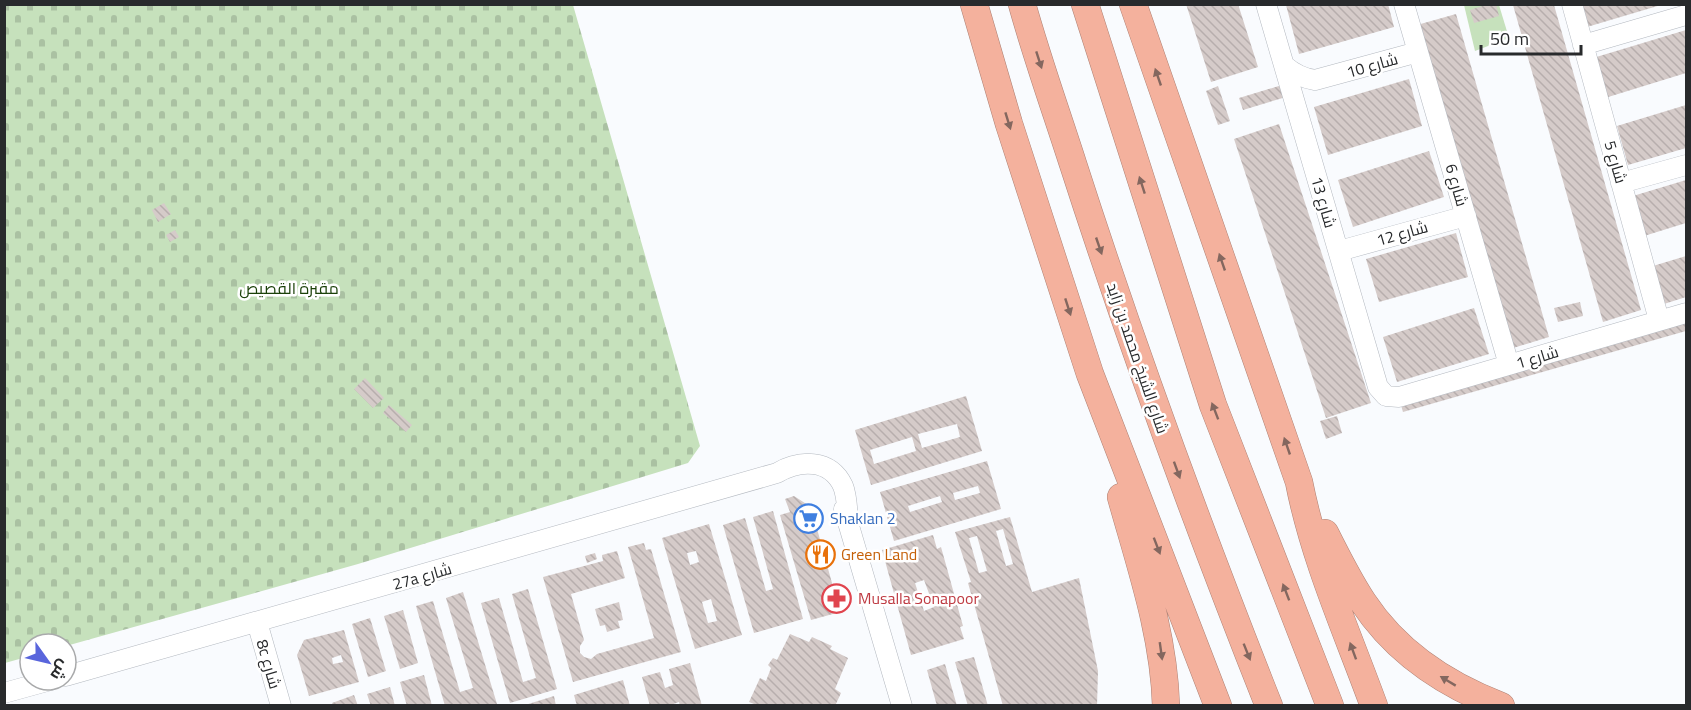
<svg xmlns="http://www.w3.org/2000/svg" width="1691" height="710" viewBox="0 0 1691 710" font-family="'Titillium Web',Cairo,sans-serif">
	<defs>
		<pattern id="cemetery-stones" width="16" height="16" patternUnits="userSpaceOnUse" patternTransform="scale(1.5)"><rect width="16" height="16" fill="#c6e1bc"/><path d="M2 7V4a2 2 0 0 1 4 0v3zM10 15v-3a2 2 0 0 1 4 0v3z" fill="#aac1a2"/></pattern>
		<pattern id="building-back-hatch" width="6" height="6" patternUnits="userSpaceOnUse" patternTransform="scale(1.5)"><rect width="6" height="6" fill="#d5cbc9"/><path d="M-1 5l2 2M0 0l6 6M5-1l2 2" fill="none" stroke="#b7aead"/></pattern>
	</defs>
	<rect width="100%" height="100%" fill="#f9fbfe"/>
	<path fill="url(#cemetery-stones)" d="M5 5H573L700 446 688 463 358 564 66 646V644H30V656L5 663Z"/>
	<path fill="#c6e1bc" d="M1464 5H1499L1509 38 1475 51Z"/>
	<path fill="url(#building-back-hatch)" fill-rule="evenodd" d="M1186 4H1238L1258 67 1211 82Z
		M1288 4H1388L1394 27 1299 54 1286 5Z
		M1489 4H1496L1499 16 1474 23 1470 10Z
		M1513 5H1554L1641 310 1603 322Z
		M1581 5H1661L1587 27Z
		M1456 14 1549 337 1510 349 1417 25Z
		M1686 30V73L1605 98 1593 58Z
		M1409 79 1422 126 1328 155 1314 107Z
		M1282 85 1286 97 1243 110 1239 98Z
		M1218 86 1230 121 1218 125 1206 91Z
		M1686 105V148L1628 165 1617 126Z
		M1279 124 1371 403 1326 418 1234 139Z
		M1429 151 1444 197 1353 227 1338 180Z
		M1686 180V223L1644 236 1633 196Z
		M164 203 171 214 158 222 152 210Z
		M175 230 179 237 170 242 166 235Z
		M1456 233 1468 277 1379 302 1366 259Z
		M1686 256V297L1664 304 1653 266Z
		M1580 302 1583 316 1558 322 1554 308Z
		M1474 308 1489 354 1397 382 1383 337Z
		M1686 320V331L1403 412 1400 402Z
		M365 378 384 398 373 408 354 389Z
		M966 396 982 451 871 485 855 430ZM957 424 960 437 922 448 918 434ZM912 437 916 451 874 464 870 450Z
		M389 405 412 425 406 432 383 413Z
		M1337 416 1342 433 1326 439 1320 421Z
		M987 461 1001 509 894 541 880 492ZM978 486 980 493 955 500 953 493ZM940 496 942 502 910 512 908 506Z
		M794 496 811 507 840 612 811 620 780 515 790 512 785 499Z
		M773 511 803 619 754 633 723 525 745 518 766 591 773 589 753 517Z
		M1010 517 1032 592 1079 578 1098 671 1097 706H1003L968 583 971 582 955 532ZM1003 529 1013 564 1006 566 996 531ZM977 536 987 571 979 573 969 538Z
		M709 524 742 635 695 649 662 538ZM696 551 699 562 690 565 687 553ZM711 599 717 621 708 623 702 602Z
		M933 535 937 549 941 547 963 626 960 627 964 639 911 655 882 550ZM924 580 934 607 924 611 915 583Z
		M644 543 646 550 651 549 681 652 573 682 543 577 603 561 602 555 617 551 625 578 571 594 584 640 580 646V653L584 657 591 659 597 654 654 638 628 547Z
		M595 553 597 559 587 563 585 556Z
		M528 589 557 689 510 703 481 603 499 598 523 682 536 678 512 594Z
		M463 592 497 704 493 706H445L416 606 433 601 460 692 473 688 446 598Z
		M619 602 623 620 618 621 620 628 607 632 605 625 600 626 595 609Z
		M403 610 418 663 400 669 384 616Z
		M370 618 386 671 368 677 352 624Z
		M344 630 359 682 309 696 297 655 304 640ZM341 655 343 662 333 664 332 658Z
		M790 634 809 642 812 637 832 646 830 649 848 658 835 689 841 693 835 706H753L754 704 749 702 760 678 766 681 771 668 768 665 773 658 777 660Z
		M974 657 988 706H968L955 662Z
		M690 663 702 706H680L679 702 668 706H650L642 677 660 672 665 688 673 685 669 669Z
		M945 664 957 706H937L927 670Z
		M424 675 432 706H407L400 682Z
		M623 680 630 706H577L574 695Z
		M390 687 395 706H371L367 694Z
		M354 695 358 706H333L332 703Z
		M554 696 556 706H525V705Z"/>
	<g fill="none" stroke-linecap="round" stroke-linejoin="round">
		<defs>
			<path id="minor" d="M1266 4 1378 387 1386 396 1399 397 1686 313
				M1404 4 1509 365
				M1572 4 1659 320
				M1583 45 1686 15
				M1285 66C1294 74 1302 78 1315 80L1418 52
				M1621 183 1686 165
				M1339 251 1466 216
				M844 509 902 706
				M257 622 281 706
				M66 676 777 473C799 460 830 458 843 486 847 496 847 508 848 519
				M4 693 51 680"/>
			<path id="highway" d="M974 4 1009 124 1090 374 1218 706
				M1022 4C1037 58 1056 111 1073 164 1132 347 1198 527 1269 706
				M1085 4 1213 405 1330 706
				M1133 4 1299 482C1314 559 1347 632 1374 706
				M1121 497C1140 565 1164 634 1166 706
				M1325 533C1337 557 1349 581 1363 602 1396 652 1446 685 1501 706"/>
		</defs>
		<use href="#minor" stroke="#b4b9c0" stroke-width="21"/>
		<use href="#highway" stroke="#ad8275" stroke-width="28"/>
		<use href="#minor" stroke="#fff" stroke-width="20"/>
		<use href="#highway" stroke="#f4b19d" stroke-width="27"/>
	</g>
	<defs><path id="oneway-solid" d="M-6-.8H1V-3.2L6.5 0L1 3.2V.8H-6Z" transform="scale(1.5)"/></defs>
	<g fill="#84675f">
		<use href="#oneway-solid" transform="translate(1039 60) rotate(72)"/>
		<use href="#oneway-solid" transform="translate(1158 77) rotate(-109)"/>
		<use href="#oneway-solid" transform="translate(1008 121) rotate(73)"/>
		<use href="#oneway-solid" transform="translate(1142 185) rotate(-108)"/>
		<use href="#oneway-solid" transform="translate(1099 246) rotate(71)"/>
		<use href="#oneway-solid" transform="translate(1222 262) rotate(-109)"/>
		<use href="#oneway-solid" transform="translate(1068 307) rotate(72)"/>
		<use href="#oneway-solid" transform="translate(1215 411) rotate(-111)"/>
		<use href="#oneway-solid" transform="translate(1287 446) rotate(-109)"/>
		<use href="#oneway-solid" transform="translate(1177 470) rotate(70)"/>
		<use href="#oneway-solid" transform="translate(1157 546) rotate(69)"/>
		<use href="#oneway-solid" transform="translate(1286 592) rotate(-111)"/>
		<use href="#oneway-solid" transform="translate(1161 651) rotate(82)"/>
		<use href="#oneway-solid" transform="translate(1353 651) rotate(-110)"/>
		<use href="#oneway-solid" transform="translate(1247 652) rotate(68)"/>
		<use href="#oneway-solid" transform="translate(1448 681) rotate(-149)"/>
	</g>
	<defs>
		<symbol id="supermarket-ring" viewBox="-11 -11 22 22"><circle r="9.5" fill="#fff" stroke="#3f7fe0" stroke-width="1.5"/><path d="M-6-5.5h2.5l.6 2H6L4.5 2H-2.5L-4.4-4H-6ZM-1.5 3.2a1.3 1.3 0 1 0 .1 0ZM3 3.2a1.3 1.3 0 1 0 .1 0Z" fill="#3f7fe0"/></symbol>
		<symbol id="restaurant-ring" viewBox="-11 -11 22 22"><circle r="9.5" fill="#fff" stroke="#e8710a" stroke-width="1.5"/><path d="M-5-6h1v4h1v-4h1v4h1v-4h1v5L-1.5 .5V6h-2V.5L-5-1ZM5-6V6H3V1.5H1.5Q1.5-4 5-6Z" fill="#e8710a"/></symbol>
		<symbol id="pharmacy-ring" viewBox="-11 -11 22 22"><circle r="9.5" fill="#fff" stroke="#e0444e" stroke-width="1.5"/><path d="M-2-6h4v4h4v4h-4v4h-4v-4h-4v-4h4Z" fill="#e0444e"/></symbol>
	</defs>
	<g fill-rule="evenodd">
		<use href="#supermarket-ring" x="792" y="502" width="33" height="33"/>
		<use href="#restaurant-ring" x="804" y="538" width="33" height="33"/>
		<use href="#pharmacy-ring" x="820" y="582" width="33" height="33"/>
	</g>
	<g text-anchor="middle" stroke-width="5" stroke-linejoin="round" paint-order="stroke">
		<g font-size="16" fill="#282a2c" stroke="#fff">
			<text transform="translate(1372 65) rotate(-16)" y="6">شارع 10</text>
			<text transform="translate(1616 162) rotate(74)" y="6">شارع 5</text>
			<text transform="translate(1457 185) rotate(74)" y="6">شارع 6</text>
			<text transform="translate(1324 202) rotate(74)" y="6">شارع 13</text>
			<text transform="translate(1402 233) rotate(-16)" y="6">شارع 12</text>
			<text transform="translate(1537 357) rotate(-17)" y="6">شارع 1</text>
			<text transform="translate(1138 358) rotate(71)" y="6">شارع الشيخ محمد بن زايد</text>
			<text transform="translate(422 576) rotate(-16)" y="6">27a شارع</text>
			<text transform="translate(269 664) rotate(74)" y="6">8c شارع</text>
		</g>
		<g font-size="16" fill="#1b4109" stroke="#fff">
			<text x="289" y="294">مقبرة القصيص</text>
		</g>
		<g font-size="16" fill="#366cbe" stroke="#fff" text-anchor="start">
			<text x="830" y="524">Shaklan 2</text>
		</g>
		<g font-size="16" fill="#c56008" stroke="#fff" text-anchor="start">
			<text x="841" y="560">Green Land</text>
		</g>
		<g font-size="16" fill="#be3a42" stroke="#fff" text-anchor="start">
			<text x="858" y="604">Musalla Sonapoor</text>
		</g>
	</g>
	<rect width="1691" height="710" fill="none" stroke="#282a2c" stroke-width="12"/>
	<g transform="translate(48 662) rotate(124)"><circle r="28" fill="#ffffff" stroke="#a9aaab" stroke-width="1.5"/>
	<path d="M0-4.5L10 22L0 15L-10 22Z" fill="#5965dc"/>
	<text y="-9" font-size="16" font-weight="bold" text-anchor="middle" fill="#282a2c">ش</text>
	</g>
	<path d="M1481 45v9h100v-9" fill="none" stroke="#282a2c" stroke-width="3"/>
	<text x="1490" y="45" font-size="18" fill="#282a2c" stroke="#ffffff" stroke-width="4.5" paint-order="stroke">50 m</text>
</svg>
